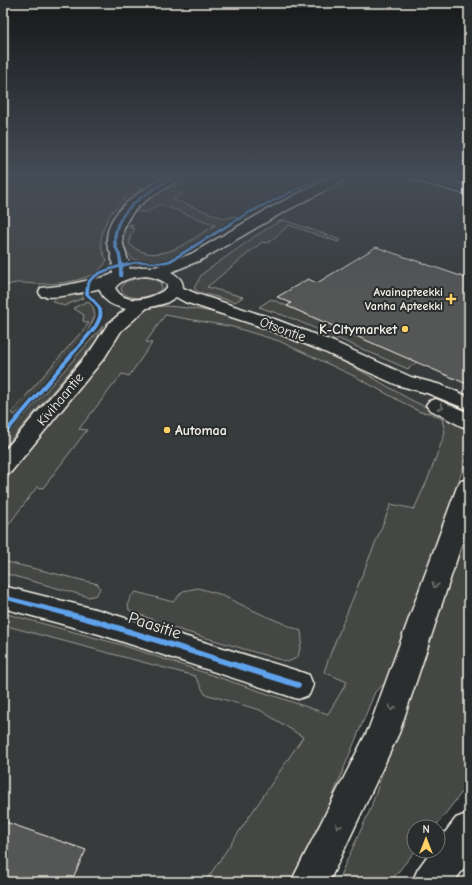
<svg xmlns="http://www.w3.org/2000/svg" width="472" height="885" viewBox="0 0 472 885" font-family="'Comic Neue',sans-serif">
	<rect width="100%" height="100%" fill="#2a2d2e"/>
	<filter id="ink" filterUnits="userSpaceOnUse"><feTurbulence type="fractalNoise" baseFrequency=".025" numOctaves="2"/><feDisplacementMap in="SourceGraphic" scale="8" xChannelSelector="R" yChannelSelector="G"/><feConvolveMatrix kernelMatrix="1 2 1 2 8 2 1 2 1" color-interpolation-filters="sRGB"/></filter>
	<g filter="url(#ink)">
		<path fill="#373a3a" d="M100 175H469V417L463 423 346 716 303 737 205 882H3V287L13 282 37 284H61L107 260 101 248V238L104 226 111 213 124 199 142 189Z"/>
		<path fill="#444645" stroke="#9c9c96" d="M3 175H100L143 189C137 192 129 195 124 199 111 210 97 232 102 249 103 253 105 257 107 260 98 281 60 284 40 284 25 284 17 280 3 287Z
			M169 185 176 186 172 190 183 194 172 199 223 218H229L234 216 238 217 167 260 162 261 134 260C124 250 121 243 123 229H125L127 225 134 224 129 227 135 229 130 235V245C159 268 190 240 215 225L160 204 147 212H133L143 203Z
			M284 220 341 240 338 242 289 225 268 243 262 242 207 287 243 297 235 302 198 292 194 288 202 274 257 235 278 222Z
			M141 277 152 278 160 282 162 288C155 298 124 303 121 288L125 282Z
			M82 294 83 298 64 306 52 301 64 295Z
			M271 299 287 306 417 362 408 369 291 318 259 307Z
			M88 301 93 307 95 316 87 333 29 401 15 415 11 413 89 323 83 321 84 315 73 308Z
			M164 306C234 309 300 339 361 371 378 380 394 391 411 400 425 407 458 419 467 430 471 435 469 445 469 451L391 678 375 692 303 869 295 882H205L303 737 260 710 205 694 195 676 3 625V613L122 645 328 714 347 682 324 672 331 652 391 504 414 509 427 481 445 433 442 419 430 413 420 412 354 376 279 341 233 327 165 315 146 342 152 343 129 376 122 374 79 429 87 430 43 488 37 487 3 532V485L36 438 96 368 134 314 141 309Z
			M103 326 96 341 3 449V440Z
			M469 516V783L435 827H414V851H415L390 882H337L370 810Z
			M3 561 98 584 100 589 96 595 89 597 3 573Z
			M198 588 219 594 261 614 301 631 302 640 298 657 288 662 173 628 129 610C127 602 129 597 136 592L173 602 183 591Z"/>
		<path fill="#555756" stroke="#f4f1e8" d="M376 247 469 279V385L287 306 291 303 277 297 308 279 317 283Z
			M3 821 86 850 71 882H3Z"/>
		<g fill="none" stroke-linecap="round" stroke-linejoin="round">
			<defs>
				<path id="minor" d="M169 175H184C181 180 174 183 169 186 155 194 135 205 127 221 124 227 121 237 123 244 125 255 134 269 127 279L122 281 120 283C100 288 60 300 41 296L39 292 41 288 67 285 113 275C113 268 113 261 111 254 110 250 107 247 107 242 106 208 144 190 169 175Z
					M405 175H426L469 187V195L407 178Z
					M3 586 99 610 298 671 309 675 313 685 309 695 298 699 99 634 3 608Z"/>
				<path id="major" d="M335 175H351L349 178 280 214 201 260 171 272C178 276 183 280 183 288L197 294 277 320 334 342 411 377 441 385 469 397V410L427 393 397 385 320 350 265 328 185 302 176 297 166 303 147 308 121 331 105 357 11 472 3 475V452L91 350 108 324 126 309C111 305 105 303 99 288L108 276 118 271 141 267H155L191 254 270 208ZM146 276C154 277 160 279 167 284V288C153 299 125 307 115 288 122 278 134 277 146 276Z
					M436 399 469 413V428L461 426 429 409 426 405 429 401Z"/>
				<path id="highway" d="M469 479V522L399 733 329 882H291L369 728 457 487 461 481Z
					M469 813V861L454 882H412L418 869 431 851H438V842L456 818Z"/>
			</defs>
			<use href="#minor" stroke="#f4f1e8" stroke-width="3"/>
			<use href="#major" stroke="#f4f1e8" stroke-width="3"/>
			<use href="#highway" stroke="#f4f1e8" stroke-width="3"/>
			<use href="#minor" fill="#2a2d2e" fill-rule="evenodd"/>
			<use href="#major" fill="#2a2d2e" fill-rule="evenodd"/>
			<use href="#highway" fill="#2a2d2e" fill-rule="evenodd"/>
			<defs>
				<path id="cycleway" d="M176 175H179C157 191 122 203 117 234 117 237 116 240 117 243 117 248 120 251 121 255 122 258 122 261 123 264L140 261 159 262 169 260 247 212 324 175H328L249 214 171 262C161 265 152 263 142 263 135 263 129 265 123 267L122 277H120L119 276V268C111 270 93 275 90 284 89 287 89 291 89 294 102 308 108 311 96 329L5 436 3 437V432L93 327C104 309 97 307 85 294 86 290 85 285 88 281 93 272 109 268 119 265 119 261 118 257 117 253 115 249 113 246 113 242 113 207 150 190 176 175Z
					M410 175H415L469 190V192Z
					M3 595 99 619 298 682 300 683 301 685 300 687 298 688 99 625 3 599Z"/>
			</defs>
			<use href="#cycleway" stroke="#2a2d2e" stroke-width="3"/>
			<use href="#cycleway" fill="#60a3ed" fill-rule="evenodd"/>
		</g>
		<defs><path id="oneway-chevron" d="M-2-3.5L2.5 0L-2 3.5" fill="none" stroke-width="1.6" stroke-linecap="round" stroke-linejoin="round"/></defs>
		<g stroke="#71726f">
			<use href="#oneway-chevron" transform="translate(441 407) rotate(27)"/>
			<use href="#oneway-chevron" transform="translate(435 585) rotate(109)"/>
			<use href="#oneway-chevron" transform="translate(392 708) rotate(109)"/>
			<use href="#oneway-chevron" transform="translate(338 826) rotate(116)"/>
		</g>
	</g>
	<linearGradient id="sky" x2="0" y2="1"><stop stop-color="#171919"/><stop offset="0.59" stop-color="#444c57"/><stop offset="1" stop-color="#444c57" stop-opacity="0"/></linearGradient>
	<rect width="472" height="299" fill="url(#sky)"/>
	<g fill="#ffd166" stroke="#2a2d2e" stroke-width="1.5">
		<path d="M449 293h4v4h4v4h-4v4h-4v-4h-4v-4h4z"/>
		<circle cx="405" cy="329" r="4"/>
		<circle cx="167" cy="430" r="4"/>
	</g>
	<g text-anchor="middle" stroke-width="4" stroke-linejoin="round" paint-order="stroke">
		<g font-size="12" font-weight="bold" fill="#f4f1e8" stroke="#2a2d2e" text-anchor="end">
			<text x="443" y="296">Avainapteekki<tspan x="443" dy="14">Vanha Apteekki</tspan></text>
		</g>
		<g font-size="14" fill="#f4f1e8" stroke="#2a2d2e">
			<text transform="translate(283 329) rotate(20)" y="5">Otsontie</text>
			<text transform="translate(60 399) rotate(-50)" y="5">Kivihaantie</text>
		</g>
		<g font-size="14" font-weight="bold" fill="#f4f1e8" stroke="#2a2d2e" text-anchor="end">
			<text x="397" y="334">K-Citymarket</text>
			<text x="175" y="435" text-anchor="start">Automaa</text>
		</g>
		<g font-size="17" fill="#f4f1e8" stroke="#2a2d2e">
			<text transform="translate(155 625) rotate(18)" y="6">Paasitie</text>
		</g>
	</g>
	<rect width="472" height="885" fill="none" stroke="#2a2d2e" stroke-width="16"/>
	<rect x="8" y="8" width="456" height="869" fill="none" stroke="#f4f1e8" stroke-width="1.5" filter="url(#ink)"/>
	<g transform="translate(426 839)"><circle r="19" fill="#2a2d2e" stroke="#7b7b78"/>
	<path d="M0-3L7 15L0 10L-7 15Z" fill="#ffd166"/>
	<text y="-6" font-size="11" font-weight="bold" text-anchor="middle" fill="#f4f1e8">N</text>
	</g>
</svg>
